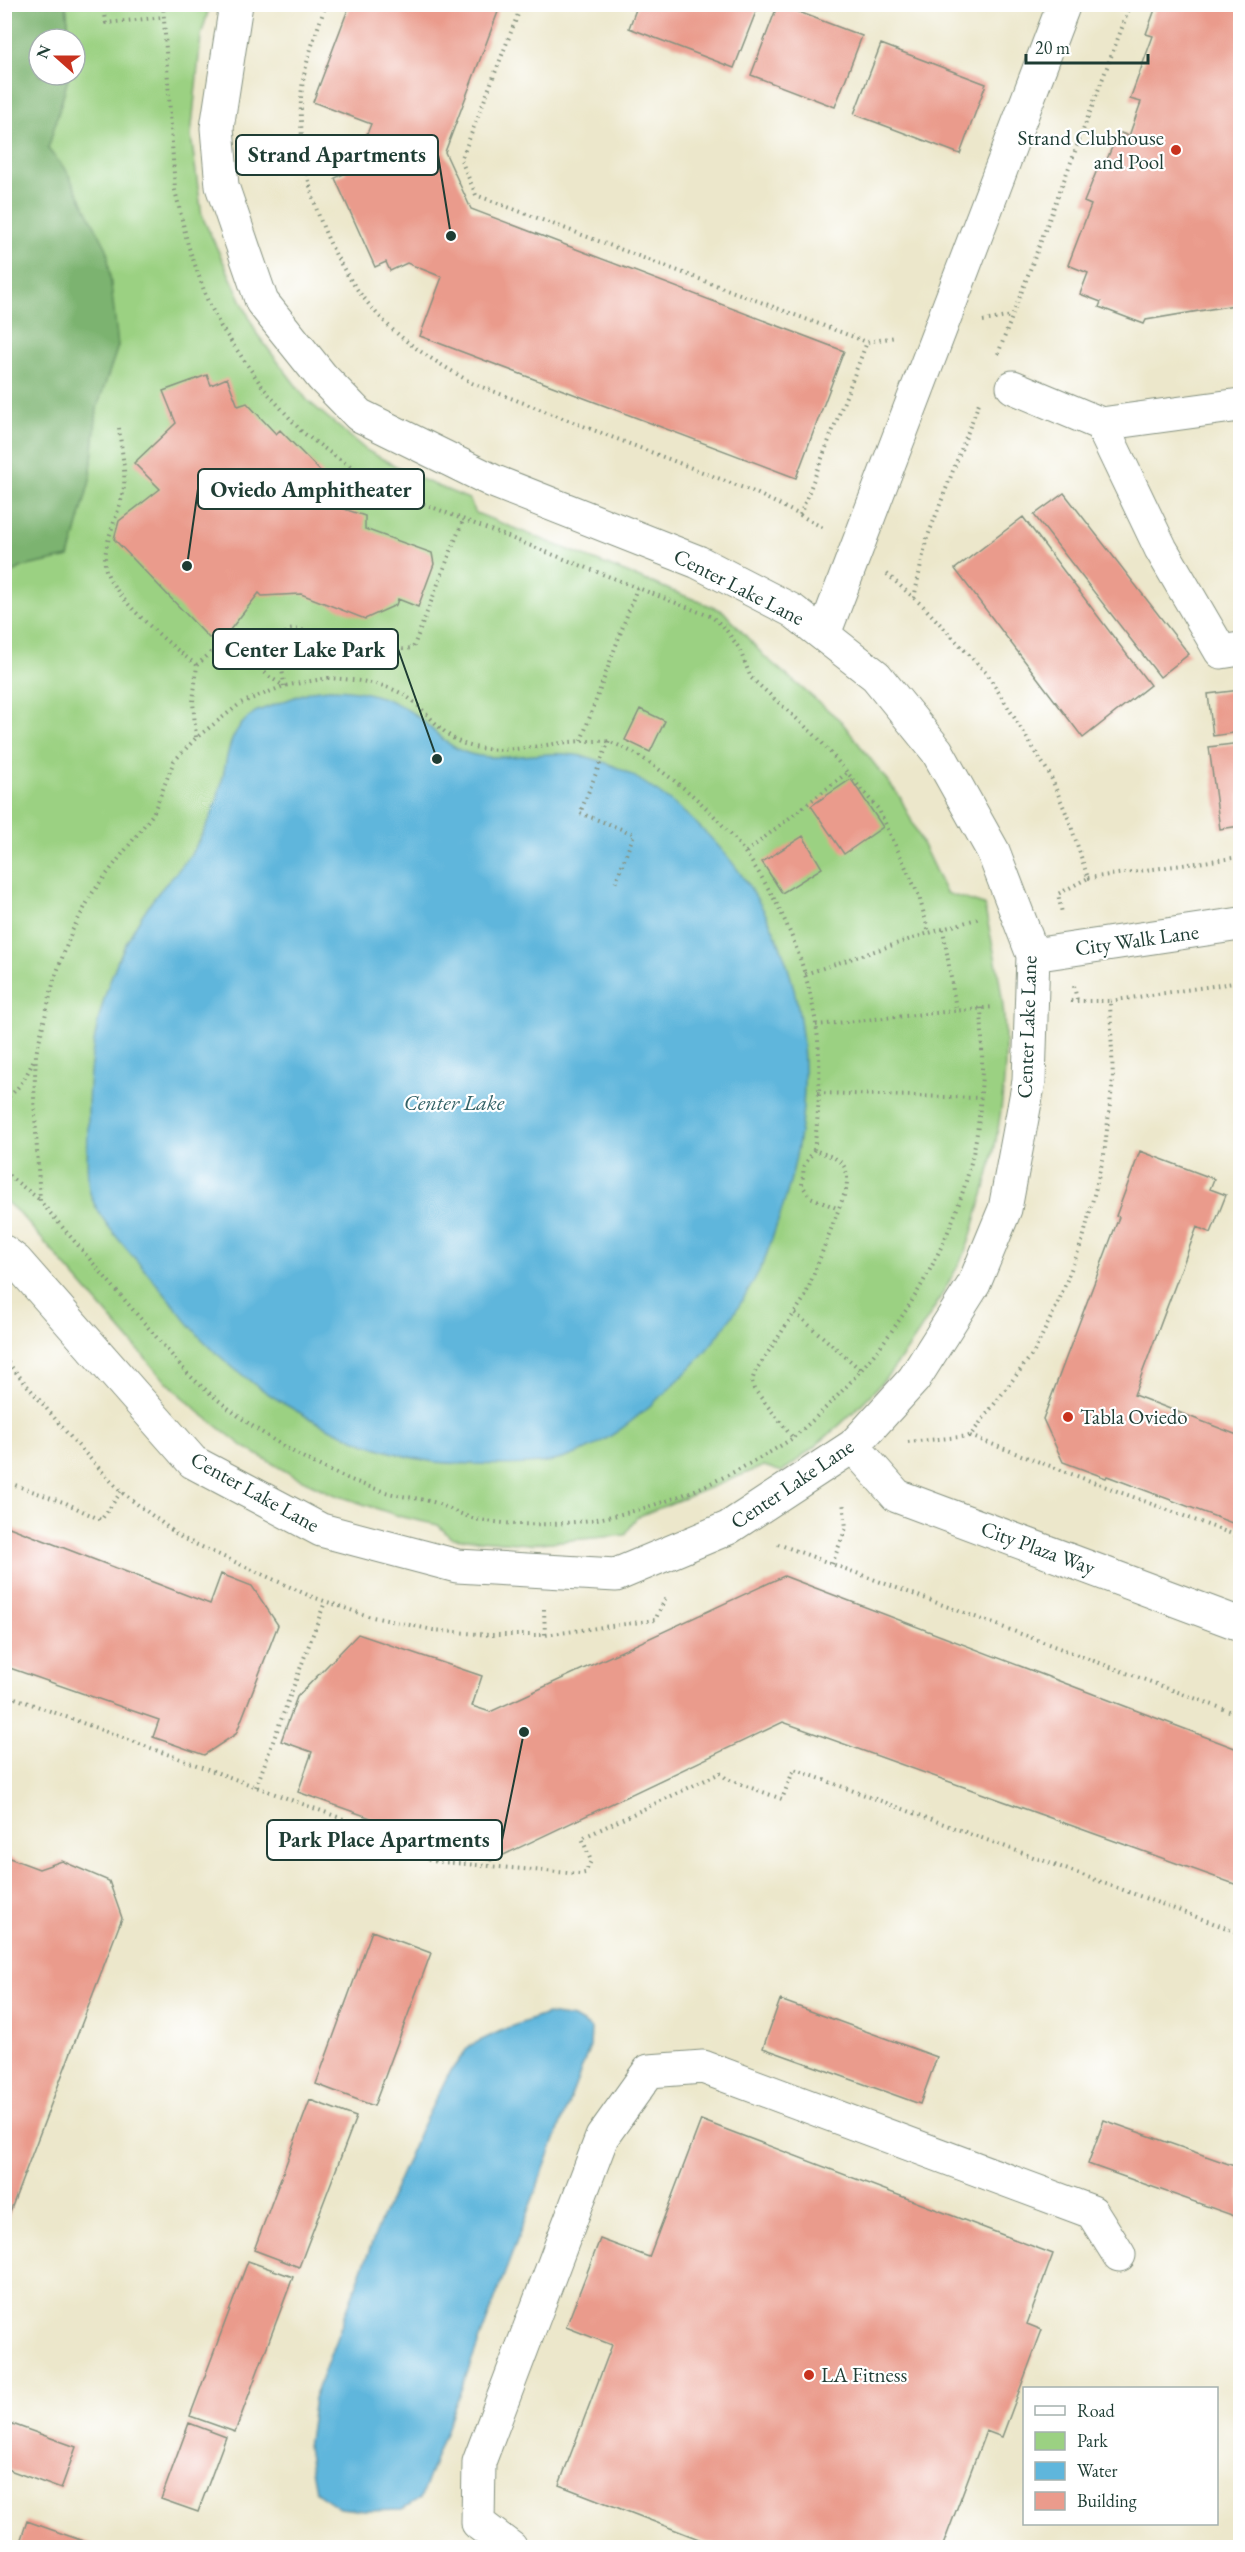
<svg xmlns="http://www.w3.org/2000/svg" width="1245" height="2552" viewBox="0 0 1245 2552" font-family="'EB Garamond',serif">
	<rect width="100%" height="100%" fill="#fff"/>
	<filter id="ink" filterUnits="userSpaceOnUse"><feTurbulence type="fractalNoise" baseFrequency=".0167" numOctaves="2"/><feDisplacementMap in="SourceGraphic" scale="12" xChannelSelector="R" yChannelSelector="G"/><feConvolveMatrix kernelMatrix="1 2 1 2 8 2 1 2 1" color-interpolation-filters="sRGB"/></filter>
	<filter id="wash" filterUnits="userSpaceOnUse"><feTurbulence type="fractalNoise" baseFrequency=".008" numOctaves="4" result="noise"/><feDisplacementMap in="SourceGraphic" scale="24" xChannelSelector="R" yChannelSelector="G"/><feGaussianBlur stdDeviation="1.35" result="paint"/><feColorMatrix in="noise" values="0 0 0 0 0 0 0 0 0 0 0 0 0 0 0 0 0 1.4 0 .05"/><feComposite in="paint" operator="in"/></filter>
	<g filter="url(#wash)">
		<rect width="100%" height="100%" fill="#ece7cb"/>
		<path fill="#9bd182" stroke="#5d875b" stroke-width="1.5" d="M66 5H210L201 36 191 136 202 216 257 334 307 400 366 450 416 477 469 499 476 513 723 611 765 657 841 721 900 797 946 893 984 905C992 942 1001 979 1004 1017 1009 1083 997 1152 977 1215 973 1228 970 1242 964 1254 945 1292 916 1341 889 1374 858 1411 821 1443 782 1472L764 1466 637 1517 625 1535 529 1544 451 1538 438 1525 402 1517 330 1493 294 1476 244 1447 199 1412 160 1375 20 1214 5 1201 4 577 22 567 69 557 90 480 97 408 118 346 66 171 48 149 69 75H75V39H70Z"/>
		<path fill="#7cb370" stroke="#4e7852" stroke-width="1.5" d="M5 4 66 5 70 39H39V75H69L48 149 66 170 107 249 118 346 97 408 90 480 69 557 22 567 5 577Z"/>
		<path fill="#5fb6dc" stroke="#3f7a88" stroke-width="1.5" d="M329 689C365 689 397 698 424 722 438 735 451 749 470 754 497 761 523 755 550 754 584 752 618 765 646 784 796 883 837 1053 779 1218 773 1235 768 1255 759 1271 736 1316 706 1355 669 1389 639 1416 605 1446 565 1458 540 1466 501 1465 474 1464 459 1463 443 1464 429 1461 349 1447 256 1396 201 1338 183 1318 167 1296 150 1276 132 1254 97 1219 90 1193 85 1178 88 1141 88 1124 87 1043 105 964 154 898 165 883 180 870 191 854 202 836 214 813 219 792 229 759 224 734 255 712L311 691Z
			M547 2014 574 2018 591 2028 590 2046 420 2499 402 2510 365 2511 340 2508 315 2491 307 2448 314 2398 378 2227 420 2130 448 2075 469 2046 507 2028Z"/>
		<g id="blocks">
			<path fill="#ea9b8c" d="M350 4H501L445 152 471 209 844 351 796 478 420 336 442 277 407 263 390 271 386 262 375 267 335 178 346 173 342 164 358 156 371 124 313 102Z
				M638 4H759L734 68 629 28Z
				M778 4 862 36 835 107 751 75Z
				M1157 4H1231L1240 8V304L1146 320 1144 324 1099 307 1101 302 1080 294 1088 273 1068 265 1091 205 1084 202 1099 165 1104 167 1118 132 1129 136 1141 102 1130 99 1153 36 1146 34Z
				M881 44 986 84 960 154 854 114Z
				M207 375 211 385 227 378 238 406 247 403 276 434 280 430 322 473 320 480 335 497 333 505 365 516V529L432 553 434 564 418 607 398 599 396 605 365 619 301 594 262 596 259 593 226 635 209 638 114 539 119 521 160 489 134 463 176 423 163 391Z
				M1064 493 1189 654 1160 677 1034 515Z
				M1023 517 1150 685 1083 738 955 569Z
				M1240 690V732L1213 736 1208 694Z
				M640 709 665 721 650 752 625 740Z
				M1240 743V826L1220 829 1209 747Z
				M851 779 883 827 844 854 811 806Z
				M803 836 822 868 782 893 762 862Z
				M1140 1151 1214 1179 1210 1189 1226 1195 1211 1233 1197 1227 1134 1395 1240 1436V1526L1107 1476 1106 1478 1063 1462 1043 1419 1119 1217 1116 1216Z
				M4 1525 210 1604 221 1574 252 1586 278 1625 236 1734 204 1755 153 1737 159 1720 4 1666Z
				M784 1576 1240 1750V1886L783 1722 491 1861 298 1792 312 1752 281 1741 297 1697 358 1634 482 1676 472 1706 490 1712Z
				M4 1856 39 1869 62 1861 109 1881 122 1918 5 2225Z
				M372 1931 431 1953 374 2106 316 2084Z
				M780 2000 937 2057 920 2104 763 2048Z
				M310 2100 356 2117 299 2267 254 2250Z
				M701 2120 1053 2254 1027 2324 1042 2330 1002 2437 986 2431 942 2548H722L559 2485 612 2345 566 2327 600 2239 649 2257Z
				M1104 2120 1240 2168V2218L1088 2164Z
				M248 2261 293 2277 235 2432 190 2416Z
				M4 2421 76 2447 61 2489 4 2468Z
				M189 2423 226 2437 198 2512 161 2499Z
				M27 2521 100 2547V2548H18Z"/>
		</g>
	</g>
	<g filter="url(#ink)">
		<use href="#blocks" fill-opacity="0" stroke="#869280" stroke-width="1.5"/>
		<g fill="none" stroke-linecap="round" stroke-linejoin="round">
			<defs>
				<path id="minor" d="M1013 387 1101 424 1161 549 1221 652 1240 649
					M1101 424 1240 405
					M824 634 1064 4
					M1033 955 1240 924
					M4 1252 16 1261 193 1462 321 1530 457 1566 616 1575 728 1528 853 1446 914 1379 974 1284 1005 1209 1029 1081 1033 955 993 851 937 751 876 676 793 611 698 562 493 481 359 415 322 377 262 302 222 186 217 128 236 4
					M853 1446 897 1496 1240 1624
					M511 2548 478 2523 479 2462 602 2137 649 2071 703 2067 1092 2212 1119 2255"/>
			</defs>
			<use href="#minor" stroke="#869280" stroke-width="35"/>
			<path stroke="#869280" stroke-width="4" stroke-dasharray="1.5 4.5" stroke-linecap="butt" d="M104 4 106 23 164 17
				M163 4 175 190 188 245 207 299 221 327 264 389 302 432 336 457 365 475 419 502 712 617 724 627 739 648 751 678 818 738 879 810 919 896 929 933 980 918
				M326 4C316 34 303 66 301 98 298 184 329 270 392 329 416 351 445 367 472 383L754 492 800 515 867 342 896 337
				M522 4 461 160 476 195 867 342
				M983 321 1012 316
				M998 354 1131 4
				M119 428C121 448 127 474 123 493 118 516 104 541 105 565 107 593 174 649 197 665
				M800 515 825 529
				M887 574 923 606 988 675 1050 775 1069 820 1088 878 1058 894 1062 913
				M914 598 926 541 979 403
				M328 678C357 680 390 682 414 702 433 718 445 739 470 746 509 757 552 740 592 741 598 741 605 740 610 742 633 750 656 767 676 782 751 839 802 931 816 1024 822 1062 819 1112 814 1150 838 1159 851 1161 846 1190L805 1297 755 1372 752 1381 754 1389 793 1438C699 1498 592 1538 480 1520 463 1517 449 1507 433 1502 418 1498 403 1497 389 1493 313 1471 244 1426 187 1373L40 1201 34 1099 36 1054 54 980 72 931 93 892 153 814 174 761 196 738 241 703 284 686Z
				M284 686C283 668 275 645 288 630L295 629 403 649 413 648 463 520
				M196 737 193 702 197 665 230 635 268 676 284 686
				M581 741 637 588
				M609 741 580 813 634 834 614 886
				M746 852 848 772
				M1088 878 1240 857
				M943 929 956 1009
				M805 974 929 933
				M1074 986 1077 1000
				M1110 1001 1240 982
				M816 1025 994 1007
				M818 1093 980 1098
				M4 1100C21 1088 27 1075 35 1057
				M814 1150 804 1166 802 1185 810 1197 839 1209
				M4 1172 40 1200
				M795 1313 862 1371
				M4 1358 73 1440 121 1492 182 1538 310 1596 368 1616 433 1630 489 1635H545L655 1620 667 1595
				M970 1436 1240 1537
				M794 1437C883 1360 954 1258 976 1139 983 1096 983 1051 981 1007
				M908 1442 970 1436 1034 1352 1058 1303 1083 1239 1104 1155 1113 1079 1110 1001H1068
				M4 1481 66 1503 101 1520 121 1492
				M778 1544 1240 1715
				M832 1564 846 1528 843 1501
				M544 1609 545 1635
				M4 1694 346 1820 431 1861 580 1874 585 1873 591 1861 582 1838 720 1773 727 1779 782 1799 794 1769 1240 1933
				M256 1787 325 1602"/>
			<use href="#minor" stroke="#fff" stroke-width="33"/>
		</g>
	</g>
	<g fill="#c8321e" stroke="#fff" stroke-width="2">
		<circle cx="1176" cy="150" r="6"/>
		<circle cx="1068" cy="1417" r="6"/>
		<circle cx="809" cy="2375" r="6"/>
	</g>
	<g text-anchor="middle" stroke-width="4.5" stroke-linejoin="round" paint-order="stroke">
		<g font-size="21" fill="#1f3d34" stroke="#fff" text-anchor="start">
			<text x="1164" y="145" text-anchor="end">Strand Clubhouse<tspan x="1164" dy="24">and Pool</tspan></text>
			<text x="1080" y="1424">Tabla Oviedo</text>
			<text x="821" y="2382">LA Fitness</text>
		</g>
		<g font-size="21" fill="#1f3d34" stroke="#fff">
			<text transform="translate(739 587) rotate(27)" y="7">Center Lake Lane</text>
			<text transform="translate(1137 940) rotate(-8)" y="7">City Walk Lane</text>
			<text transform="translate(1027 1027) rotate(-88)" y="7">Center Lake Lane</text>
			<text transform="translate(792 1484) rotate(-34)" y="7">Center Lake Lane</text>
			<text transform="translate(255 1492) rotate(29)" y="7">Center Lake Lane</text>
			<text transform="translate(1038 1548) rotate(20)" y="7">City Plaza Way</text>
		</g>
		<g font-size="22" font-style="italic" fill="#326166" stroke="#fff">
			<text x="454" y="1110">Center Lake</text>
		</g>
	</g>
	<path fill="none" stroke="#1f3d34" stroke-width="2" d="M451 236L438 155M187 566L198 489M437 759L398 649M524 1732L502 1840"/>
	<g fill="#1f3d34" stroke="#fff" stroke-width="2">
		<circle cx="451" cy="236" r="6"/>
		<circle cx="187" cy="566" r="6"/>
		<circle cx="437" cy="759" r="6"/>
		<circle cx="524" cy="1732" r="6"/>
	</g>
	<g fill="#fff" stroke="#1f3d34" stroke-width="2">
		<rect x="236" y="135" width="202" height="40" rx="6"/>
		<rect x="198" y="469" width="226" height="40" rx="6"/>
		<rect x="213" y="629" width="185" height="40" rx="6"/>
		<rect x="267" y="1820" width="235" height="40" rx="6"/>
	</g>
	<g font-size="22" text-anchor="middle" font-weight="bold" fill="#1f3d34">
		<text x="337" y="162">Strand Apartments</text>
		<text x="311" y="497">Oviedo Amphitheater</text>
		<text x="305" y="657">Center Lake Park</text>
		<text x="384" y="1847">Park Place Apartments</text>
	</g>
	<rect width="1245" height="2552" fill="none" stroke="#fff" stroke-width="24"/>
	<rect x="1023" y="2387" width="195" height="138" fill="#ffffff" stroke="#a5b1ae" stroke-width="1.5"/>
	<rect x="1035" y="2406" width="30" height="9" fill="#ffffff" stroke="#a5b1ae" stroke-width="1.5"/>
	<text x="1077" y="2417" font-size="18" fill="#1f3d34">Road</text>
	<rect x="1035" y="2432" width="30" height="18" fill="#9bd182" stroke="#a5b1ae" stroke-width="1.5"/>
	<text x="1077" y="2447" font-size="18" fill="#1f3d34">Park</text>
	<rect x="1035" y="2462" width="30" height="18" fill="#5fb6dc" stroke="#a5b1ae" stroke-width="1.5"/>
	<text x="1077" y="2477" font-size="18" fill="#1f3d34">Water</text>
	<rect x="1035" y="2492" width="30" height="18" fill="#ea9b8c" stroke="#a5b1ae" stroke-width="1.5"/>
	<text x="1077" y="2507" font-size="18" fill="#1f3d34">Building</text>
	<g transform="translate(57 57) rotate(291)"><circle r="28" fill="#ffffff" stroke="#a5b1ae" stroke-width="1.5"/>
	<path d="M0-4.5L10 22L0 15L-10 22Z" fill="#c8321e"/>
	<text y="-9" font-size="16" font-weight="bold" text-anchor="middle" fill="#1f3d34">N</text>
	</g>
	<path d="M1026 54v9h122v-9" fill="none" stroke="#1f3d34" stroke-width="3"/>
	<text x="1035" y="54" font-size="18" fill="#1f3d34" stroke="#ffffff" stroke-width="4.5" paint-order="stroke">20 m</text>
</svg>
